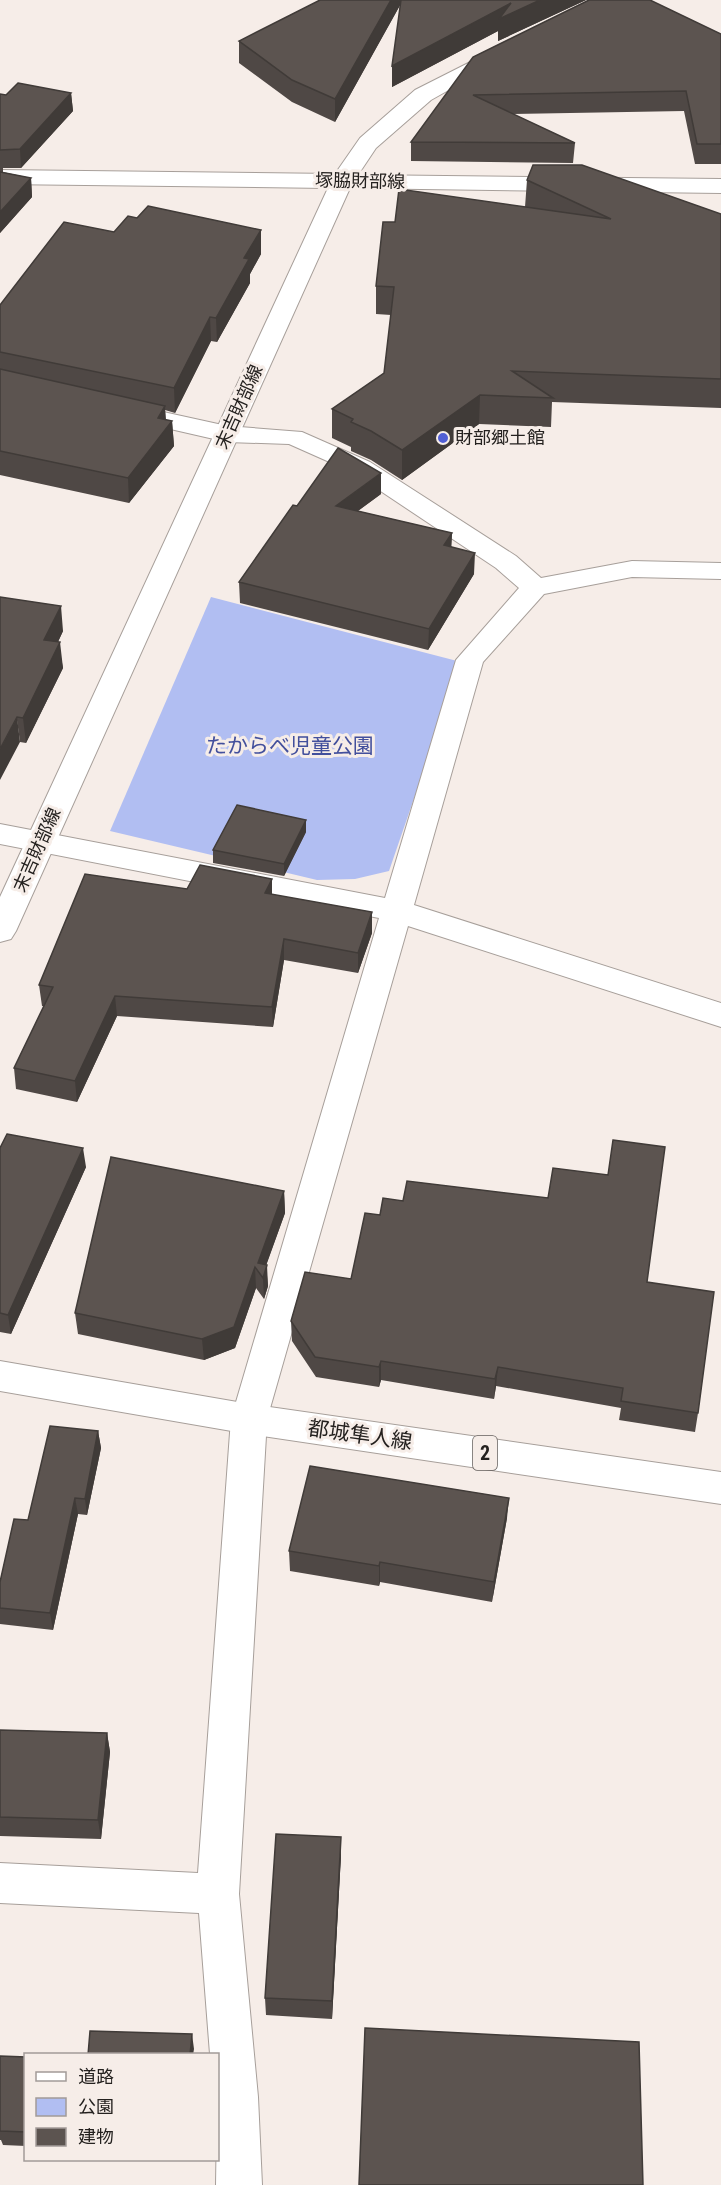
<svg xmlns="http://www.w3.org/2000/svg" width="721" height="2185" viewBox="0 0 721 2185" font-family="'Roboto Condensed','Noto Sans JP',sans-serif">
	<rect width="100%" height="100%" fill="#f6ede8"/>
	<path fill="#b1bef2" d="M211 597 461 662 389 871 355 879 317 880 110 831Z"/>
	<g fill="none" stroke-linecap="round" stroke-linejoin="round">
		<defs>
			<path id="minor" d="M127 404 227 426 302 432 370 462 516 556 541 578 632 561 721 563V579L632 577 544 594 483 662 414 905 721 1003V1027L408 926 267 1419 239 1894 258 2097 262 2185H216L218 2054H210L199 1913 0 1903V1863L198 1873 231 1419 379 918 0 844V824L385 898 456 660 519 588 496 568 352 472 289 444 227 442 118 417 114 412 118 407Z"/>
			<path id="major" d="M502 46 509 48 513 52 509 56 431 100 376 148 358 175 721 179V193L350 188 16 931 11 939 0 942V897L328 188 0 184V170L335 174 360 138 415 90Z
				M0 1361 249 1404 721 1472V1504L249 1434 0 1391Z"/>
		</defs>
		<use href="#minor" stroke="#a79f9a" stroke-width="2"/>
		<use href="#major" stroke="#a79f9a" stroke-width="2"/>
		<use href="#minor" fill="#fff" fill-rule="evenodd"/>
		<use href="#major" fill="#fff" fill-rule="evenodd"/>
	</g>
	<path fill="#4f4845" d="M320 0H586L498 41V31L392 87 400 5 335 122 292 102 239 63V41Z
		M589 0 721 34V164H695L684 111 513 114 575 143 573 163 411 161V142Z
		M71 93 73 111 21 168H3V172L31 178 32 197 0 233V94L6 95Z
		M527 180 721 214V408L552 402 551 427 479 424 402 480 371 460 351 451V447L332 438V409L384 373 391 315 376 314V286L395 222 525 207Z
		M137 218 261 230V254L250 274V283L217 342 211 341 175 413 165 410 166 420 172 421 174 446 129 503 0 475V305Z
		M381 494 358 511 452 533 451 547 474 574 428 650 240 603 239 582 297 506Z
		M0 597 63 631 58 642 63 668 26 743 20 742Z
		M306 832 284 876 213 863V850Z
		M272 879V894L372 933 358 973 284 960 273 1027 117 1016 77 1102 16 1089 14 1068 44 1006H42L39 985 187 889Z
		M0 1148 86 1167 11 1334 0 1332Z
		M284 1191 285 1213 266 1265 268 1286 264 1299 256 1288 235 1348 204 1360 78 1334 75 1313Z
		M351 1279 647 1282 698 1413 695 1432 619 1420 621 1408 496 1386 494 1399 381 1380 379 1387 316 1377 292 1341 291 1321Z
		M98 1431 101 1448 87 1515 78 1514 53 1630 0 1624V1582Z
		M507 1518 492 1602 380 1582 379 1586 290 1571 289 1551Z
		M0 1730 107 1733 110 1752 101 1839 0 1836Z
		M341 1855 332 2019 266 2015 265 1998Z
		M0 2056 26 2057V2146L3 2145 1 2140H0Z"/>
	<path fill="#403b38" d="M391 0H403L335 122V99Z
		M540 0H586L498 41V31L392 87V66L511 3Z
		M71 93 73 111 21 168 20 149Z
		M31 178 32 197 0 233V212Z
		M261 230V254L250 274V283L217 342 216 318 244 258Z
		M210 317 211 341 175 413 174 388Z
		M480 395 479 424 402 480V450Z
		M165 406 166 429 172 421 174 446 129 503 128 478Z
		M381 473V494L337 526 336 506Z
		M452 533 451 554 444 545Z
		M475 553 474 574 428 650 429 629Z
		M61 606 63 631 47 665 44 640Z
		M60 642 63 668 26 743 23 718Z
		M17 717 20 742 0 780V749Z
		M306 820V832L284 876V864Z
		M272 879V899L265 893Z
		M372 912V933L358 973V953Z
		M284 939V960L273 1027 272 1007Z
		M115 996 117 1016 77 1102 75 1081Z
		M83 1148 86 1167 11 1334 8 1315Z
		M284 1191 285 1213 262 1277 258 1263Z
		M267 1265 268 1286 264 1299 263 1278Z
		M255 1267 256 1288 235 1348 204 1360 202 1339Z
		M381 1361V1380L379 1387V1367Z
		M498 1367 496 1386 494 1399 495 1379Z
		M98 1431 101 1448 87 1515 85 1499Z
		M75 1498 78 1514 53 1630 50 1613Z
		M509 1498 507 1518 492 1602 494 1582Z
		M380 1562V1582L379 1586V1566Z
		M107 1733 110 1752 101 1839 98 1820Z
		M341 1837V1855L332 2019V2001Z
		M192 2034 194 2049 193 2055H190Z"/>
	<path fill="#5c5450" stroke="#403b38" stroke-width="1.5" d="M320 0H391L335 99 292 80 239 41Z
		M401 0H540L499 19 511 3 392 66Z
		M589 0H650L721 34V144H697L686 91 473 95 575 143 411 142 473 57Z
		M18 83 71 93 20 149 0 150V94L6 95Z
		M533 165H582L721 214V379L512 371 553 398 480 395 402 450 371 431 351 422 353 419 332 409 384 373 394 287 376 286 383 222H395L399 189 611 219 527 180Z
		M0 172 31 178 0 212Z
		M148 206 261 230 244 258 249 259 216 318 210 317 174 388 0 352V305L64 222 114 232 128 216 137 218Z
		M0 369 165 406 158 418 172 421 128 478 0 451Z
		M338 448 381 473 336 506 452 533 444 545 475 553 429 629 239 582 293 505 297 506Z
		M0 597 61 606 44 640 60 642 23 718 17 717 0 749Z
		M237 805 306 820 284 864 213 850Z
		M200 865 272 879 265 893 372 912 358 953 284 939 272 1007 115 996 75 1081 14 1068 53 987 39 985 85 874 187 889Z
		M7 1134 83 1148 8 1315 0 1313V1148Z
		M613 1140 665 1147 647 1282 714 1292 698 1413 621 1401 623 1388 498 1367 495 1379 381 1361 379 1367 315 1357 291 1321 305 1272 351 1279 365 1213 380 1215 383 1198 403 1201 407 1181 548 1198 553 1168 608 1175Z
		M111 1157 284 1191 258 1263 267 1265 263 1278 255 1267 234 1327 202 1339 75 1313Z
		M50 1426 98 1431 85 1499 75 1498 50 1613 0 1608V1582L14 1519 28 1520Z
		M310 1466 509 1498 494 1582 380 1562 379 1566 289 1551Z
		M0 1730 107 1733 98 1820 0 1817Z
		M276 1834 341 1837 332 2001 265 1998Z
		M365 2028 639 2042 643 2185H359Z
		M90 2031 192 2034 190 2055H88Z
		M0 2056 26 2057V2132L0 2131Z"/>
	<circle fill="#515fd5" stroke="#f6ede8" stroke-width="2" cx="443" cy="438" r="6"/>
	<g text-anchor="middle" stroke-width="6" stroke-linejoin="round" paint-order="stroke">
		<g font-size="18" fill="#24211f" stroke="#f6ede8">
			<text transform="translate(360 181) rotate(1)" y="6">塚脇財部線</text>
			<text transform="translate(239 407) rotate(-66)" y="6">末吉財部線</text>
			<text transform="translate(37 850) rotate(-66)" y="6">末吉財部線</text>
		</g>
		<g font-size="18" fill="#24211f" stroke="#f6ede8" text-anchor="start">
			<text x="455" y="444">財部郷土館</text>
		</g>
		<rect fill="#f6ede8" stroke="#635e5b" stroke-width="1.5" x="473" y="1436" width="24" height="34" rx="4.5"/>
		<g font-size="20" font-weight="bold" fill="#24211f">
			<text x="485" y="1460">2</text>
		</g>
		<g font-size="21" fill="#424f9c" stroke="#f6ede8">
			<text x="290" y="753">たからべ児童公園</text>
		</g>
		<g font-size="21" fill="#24211f" stroke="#f6ede8">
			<text transform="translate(360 1435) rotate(8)" y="7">都城隼人線</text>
		</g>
	</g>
	<rect x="24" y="2053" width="195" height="108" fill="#f6ede8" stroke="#a29b98" stroke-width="1.5"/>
	<rect x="36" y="2072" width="30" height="9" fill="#ffffff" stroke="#a29b98" stroke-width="1.5"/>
	<text x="78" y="2083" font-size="18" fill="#24211f">道路</text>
	<rect x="36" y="2098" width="30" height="18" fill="#b1bef2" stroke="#a29b98" stroke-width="1.5"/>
	<text x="78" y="2113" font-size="18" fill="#24211f">公園</text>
	<rect x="36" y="2128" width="30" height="18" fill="#5c5450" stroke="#a29b98" stroke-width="1.5"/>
	<text x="78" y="2143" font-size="18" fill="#24211f">建物</text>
</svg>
